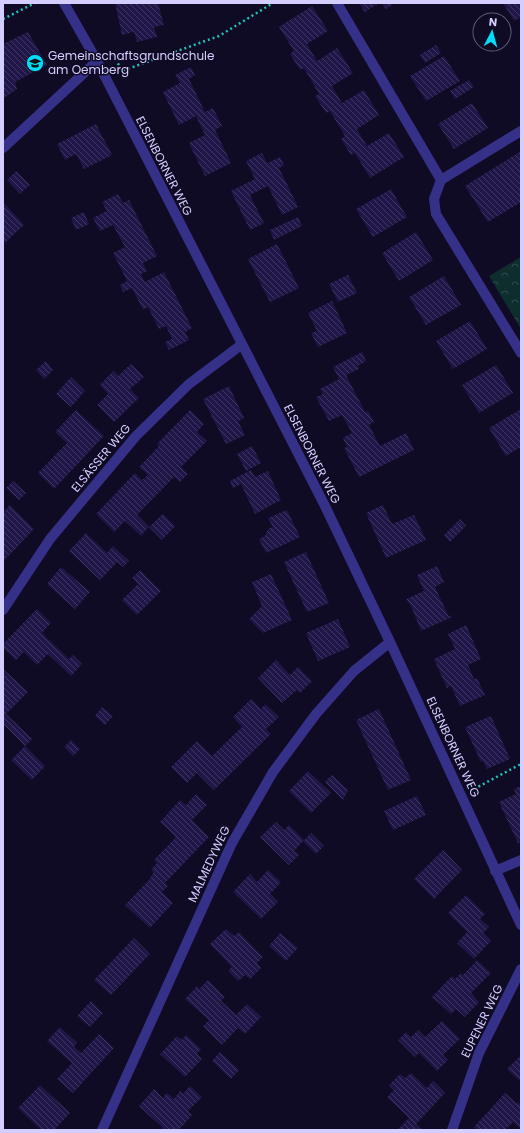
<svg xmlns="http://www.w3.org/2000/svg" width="524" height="1133" viewBox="0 0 524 1133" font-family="Poppins,sans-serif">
	<defs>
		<pattern id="forest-crowns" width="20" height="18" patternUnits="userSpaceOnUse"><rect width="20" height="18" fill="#0e2e2e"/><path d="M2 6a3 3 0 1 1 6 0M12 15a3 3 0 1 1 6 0" fill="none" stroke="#304b4d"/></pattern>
		<pattern id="building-back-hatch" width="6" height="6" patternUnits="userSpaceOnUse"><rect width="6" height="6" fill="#201647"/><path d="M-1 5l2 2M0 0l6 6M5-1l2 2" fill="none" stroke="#403763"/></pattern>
	</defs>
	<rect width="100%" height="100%" fill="#100b24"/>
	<path fill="url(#forest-crowns)" d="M521 257V329L489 276Z"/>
	<path fill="url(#building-back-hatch)" d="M115 3H158L164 25 154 27 157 37 137 42 134 32 122 35Z
		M359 3H379L365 12Z
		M382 3H395L386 9Z
		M503 3H521V17L514 21Z
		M312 6 328 31 307 44 317 61 337 48 353 73 332 86 342 103 364 90 379 115 357 129 367 146 389 133 404 157 370 178 355 153 351 155 341 139 345 136 330 111 326 113 315 96 319 94 304 68 300 70 290 54 294 51 279 27Z
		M28 32 47 65 15 82 17 89 3 99V44Z
		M436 45 441 53 425 63 420 55Z
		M444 56 460 81 426 101 410 76Z
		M191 67 195 75 189 79 205 112 213 108 222 126 215 130 231 163 205 176 189 143 205 135 196 116 179 125 163 92 180 83 175 75Z
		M469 80 474 87 455 99 450 91Z
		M472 103 488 128 454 149 438 124Z
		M96 124 112 155 84 169 76 154 65 160 57 144Z
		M521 151V202L488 222 465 186Z
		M262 153 267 163 280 157 284 165 279 168 298 207 282 215 268 186 250 195 264 223 250 230 231 191 255 179 246 161Z
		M16 171 30 185 20 194 7 180Z
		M391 189 407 217 373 237 356 209Z
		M118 194 123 203 129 200 157 256 143 263 147 271 141 274 145 282 164 272 192 328 185 332 189 340 169 350 165 342 172 339 166 326 159 329 148 307 143 310 132 288 123 292 120 285 127 281 113 253 125 247 113 225 100 231 93 218 107 211 102 202Z
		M3 202 24 225 5 243 3 240Z
		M84 212 89 224 76 230 71 218Z
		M298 217 302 226 274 240 270 230Z
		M416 232 433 260 399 281 382 253Z
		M277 244 299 288 270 302 248 259Z
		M348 275 357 293 338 302 329 284Z
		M444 276 461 305 426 325 409 297Z
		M332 301 347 333 318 347 311 333 317 331 308 313Z
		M470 321 487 349 453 369 436 341Z
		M362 352 366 361 358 366 359 369 346 375 365 412 368 411 374 422 369 425 380 446 406 433 414 450 359 477 344 448 347 447 343 438 352 433 342 415 329 421 316 397 323 394 320 389 339 379 333 367Z
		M46 361 53 370 44 379 36 370Z
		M131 364 144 377 130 389 139 398 114 422 97 405 108 394 100 385 113 371 118 376Z
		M496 365 513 393 479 413 462 385Z
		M71 377 85 391 71 407 56 394Z
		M229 386 244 418 238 421 245 435 226 444 203 399Z
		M521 409V447L506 456 489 428Z
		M76 410 104 436 54 489 38 473 67 443 55 432Z
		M190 410 204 424 197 432 207 441 181 467 188 474 180 482 174 477 137 515 149 527 141 536 125 521 114 532 96 514 135 473 142 480 148 475 139 467 159 446 157 444Z
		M252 446 261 463 246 471 237 454Z
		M251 470 255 477 268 471 281 500 255 514 241 484 233 488 230 481Z
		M13 481 26 493 19 500 6 488Z
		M10 505 34 529 3 562V512Z
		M383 505 392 524 414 515 426 540 386 558 366 513Z
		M287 510 300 537 266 553 259 539 265 536 268 529 273 527 268 518Z
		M163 514 175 526 162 540 149 527Z
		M460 519 466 526 450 542 444 535Z
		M86 533 107 553 113 546 129 561 123 567 117 562 100 580 69 551Z
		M306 552 329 603 307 612 284 562Z
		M437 566 444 582 435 587 449 617 451 615 452 617 421 631 411 606 406 599 424 591 417 575Z
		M61 567 90 592 75 609 47 584Z
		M140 570 161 591 137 615 122 600 138 584 132 578Z
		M271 574 292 620 263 633 249 619 262 606 252 582Z
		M37 609 51 623 42 633 69 659 73 655 82 664 71 676 48 654 37 665 24 652 16 660 3 648V644Z
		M338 619 350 647 318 661 306 633Z
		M466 625 481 659 468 665 474 679 477 678 485 695 460 706 451 686 447 688 434 659 455 649 448 634Z
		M276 660 290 675 298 667 312 681 300 693 297 690 282 703 258 678Z
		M3 669 28 692 6 714 32 739 25 746 45 766 32 780 11 760 25 746 3 724Z
		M251 699 261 709 265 704 279 717 266 729 271 734 214 790 197 773 187 783 171 767 197 741 212 756 242 727 233 717Z
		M102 707 113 716 105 725 95 716Z
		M379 709 411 780 388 790 356 720Z
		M491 716 510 759 487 769 483 761 481 762 465 727Z
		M71 740 80 749 73 756 64 747Z
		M308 771 331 793 311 813 289 791Z
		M332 775 348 790 343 800 325 782Z
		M521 786V842L518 843 499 802 516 794 514 789Z
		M196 794 207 805 192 820 209 837 165 883 168 886 162 892 173 903 150 928 125 905 149 880 154 872 151 870 157 863 154 860 176 837 160 822 180 800 186 805Z
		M417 796 426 815 393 830 384 811Z
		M276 822 284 830 289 825 304 840 294 851 299 855 289 865 260 837Z
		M311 833 324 846 316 854 303 841Z
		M443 850 462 870 434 899 414 879Z
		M268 870 281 882 270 894 278 902 261 919 233 892 250 874 257 882Z
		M466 895 485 914 480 919 489 927 483 933 491 941 474 959 457 943 467 932 448 913Z
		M226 929 234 936 239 932 263 957 257 963 261 968 250 979 245 975 238 981 228 971 232 967 210 944Z
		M280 933 298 948 286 961 269 946Z
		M134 938 150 954 111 995 94 980Z
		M477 960 491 973 471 993 479 1002 465 1017 456 1009 451 1014 432 997 452 976 455 979 461 973 463 975Z
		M208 980 225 997 221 1001 236 1015 247 1004 261 1017 245 1034 238 1028 222 1045 203 1026 209 1020 185 999 197 986 199 989Z
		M91 1001 103 1013 90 1027 77 1016Z
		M442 1021 460 1039 443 1055 448 1060 437 1071 419 1053 415 1057 398 1040 406 1032 411 1037 418 1030 425 1037Z
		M60 1027 77 1043 74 1047 81 1053 99 1034 114 1048 73 1093 57 1079 72 1063 47 1041Z
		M186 1035 201 1049 197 1054 202 1059 185 1077 160 1054 177 1036 182 1040Z
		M220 1052 239 1070 231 1079 212 1061Z
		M521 1055V1082L507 1069Z
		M411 1073 427 1088 433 1081 445 1093 416 1124 422 1130H397L409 1118 387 1097 394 1090 389 1085 400 1074 405 1078Z
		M40 1085 70 1113 54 1130H41L18 1108Z
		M190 1086 202 1097 188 1111 192 1115 179 1130H161L163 1128 139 1106 154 1089 163 1098 167 1093 174 1099 180 1091 183 1094Z
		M505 1093 517 1104 518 1102 521 1105V1129L513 1122 505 1130H477L474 1127Z"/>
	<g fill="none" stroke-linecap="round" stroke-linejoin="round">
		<path stroke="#21c0b8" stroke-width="2.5" stroke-dasharray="2 3" stroke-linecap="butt" d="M3 19 35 3
			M110 53 112 52 122 71 219 36 273 3
			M474 789 521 764"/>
		<path stroke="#363188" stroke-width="10" d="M441 180 521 131
			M495 871 521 860"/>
		<path stroke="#363188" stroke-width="10" d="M64 3 97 61 325 506 390 642 521 925
			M337 3 441 180 434 199 436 214 521 353
			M3 148 97 61
			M3 610 50 539 136 436 189 384 241 345
			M102 1130 232 843 273 772 316 714 354 671 390 642
			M452 1130 479 1053 521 969"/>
	</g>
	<defs>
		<symbol id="school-disc" viewBox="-11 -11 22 22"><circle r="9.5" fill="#00ddf9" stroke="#100b24"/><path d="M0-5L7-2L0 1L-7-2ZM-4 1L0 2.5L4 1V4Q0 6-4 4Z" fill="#111"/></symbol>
	</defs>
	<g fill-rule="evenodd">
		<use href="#school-disc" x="25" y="53" width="20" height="20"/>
	</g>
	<g text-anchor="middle" stroke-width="3" stroke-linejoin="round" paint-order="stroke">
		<g font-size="12" fill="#d4ceff" stroke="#100b24" text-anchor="start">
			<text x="48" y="60">Gemeinschaftsgrundschule<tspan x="48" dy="14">am Oemberg</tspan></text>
		</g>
		<g font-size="12" fill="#d4ceff" stroke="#100b24">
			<text transform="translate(164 166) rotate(63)" y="4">ELSENBORNER WEG</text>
			<text transform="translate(312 454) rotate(63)" y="4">ELSENBORNER WEG</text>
			<text transform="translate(101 458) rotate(-50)" y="4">ELSÄSSER WEG</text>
			<text transform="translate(453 747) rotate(65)" y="4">ELSENBORNER WEG</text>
			<text transform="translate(209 864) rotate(-65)" y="4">MALMEDYWEG</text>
			<text transform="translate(482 1021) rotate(-64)" y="4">EUPENER WEG</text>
		</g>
	</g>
	<rect width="524" height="1133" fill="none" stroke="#d4ceff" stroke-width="8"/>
	<g transform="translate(492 32) rotate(6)"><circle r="19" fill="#100b24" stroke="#5e597c"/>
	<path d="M0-3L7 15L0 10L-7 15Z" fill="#00ddf9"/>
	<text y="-6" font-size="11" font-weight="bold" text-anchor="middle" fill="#d4ceff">N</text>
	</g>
</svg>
